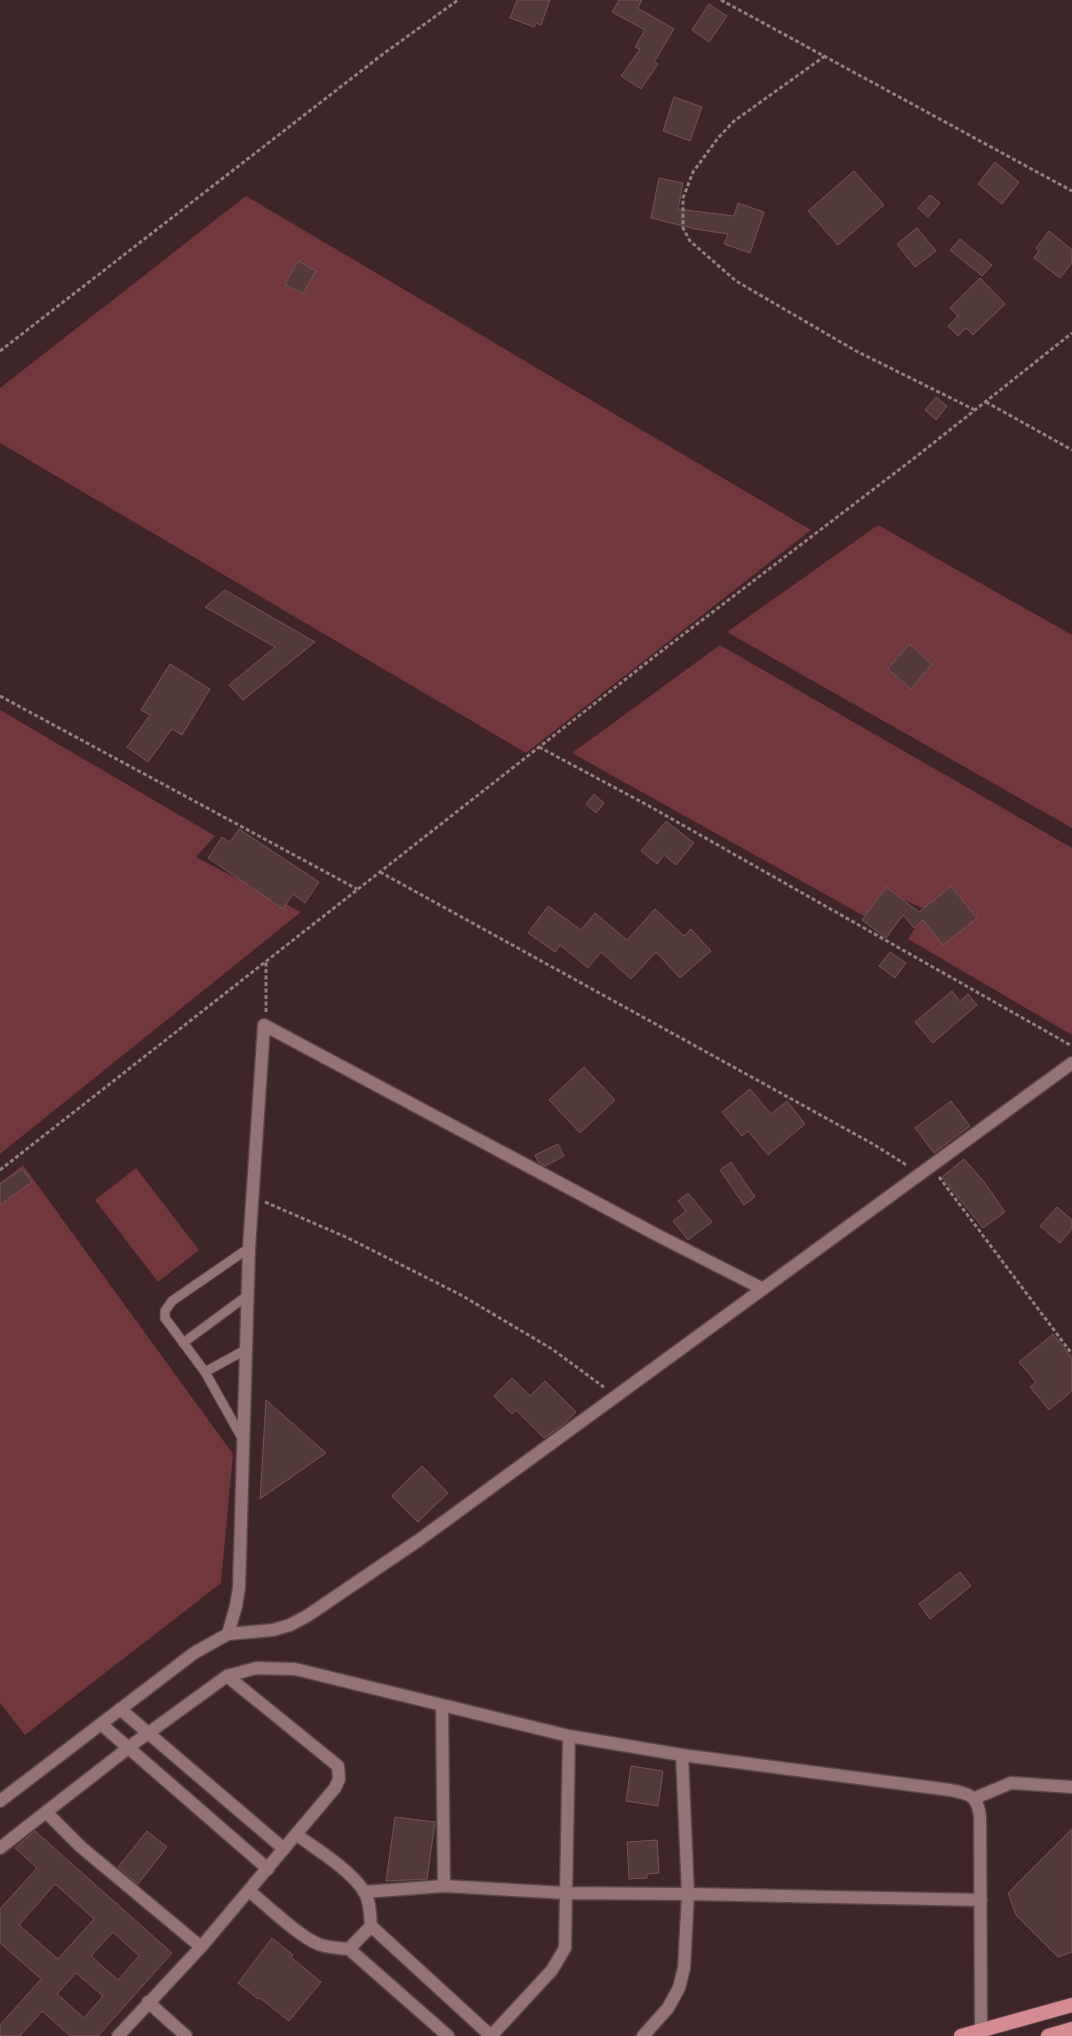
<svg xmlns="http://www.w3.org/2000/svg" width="1072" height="2036" viewBox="0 0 1072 2036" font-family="Figtree,sans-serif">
	<rect width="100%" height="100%" fill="#3f2527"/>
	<path fill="#70373d" d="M246 196 811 530 526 753 0 443V388Z
		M878 525 1072 635V828L727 632Z
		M720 645 1072 848V1035L908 939 927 910 888 893 864 916 572 753Z
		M0 710 215 836 196 857 301 912 0 1154Z
		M23 1165 233 1454 221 1583 25 1735 0 1703V1183Z
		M136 1168 199 1250 158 1282 95 1200Z"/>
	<path fill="#553a3c" stroke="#725556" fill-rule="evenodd" d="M517 0H550L541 25 536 23 534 27 510 18Z
		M619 0H642L638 8 674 29 654 62 658 64 641 89 621 76 640 49 635 47 645 30 612 12Z
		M709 4 727 16 709 42 692 30Z
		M674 97 702 107 690 141 663 131Z
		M995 162 1019 182 1002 204 978 184Z
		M854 171 884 205 838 245 808 211Z
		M659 178 683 183 678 209 734 216 738 203 764 212 750 253 724 244 728 234 695 229 651 218Z
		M930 195 940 203 928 217 918 208Z
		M917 228 936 251 915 267 897 244Z
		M1049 231 1072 250V263L1060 278 1034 258 1039 251 1036 248Z
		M960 239 992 265 982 276 950 250Z
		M298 261 316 271 303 294 285 284Z
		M980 278 1005 304 973 335 966 328 958 336 948 326 958 316 950 308Z
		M936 397 947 406 936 420 925 410Z
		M225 590 315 642 243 700 229 685 275 647 205 607Z
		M909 644 932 664 911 689 888 669Z
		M170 664 210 689 182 735 172 729 148 762 127 747 150 715 141 710Z
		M594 794 604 803 596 813 586 804Z
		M666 821 694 843 676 865 664 855 657 864 641 851Z
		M239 829 319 882 305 903 293 894 283 909 208 858 222 837 230 842Z
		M951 886 977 918 943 945 923 920 914 928 903 915 886 938 862 920 886 887 919 912Z
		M548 906 581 930 595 913 627 940 655 909 684 936 691 929 711 951 680 978 656 952 631 979 601 952 588 968 560 945 555 952 528 933Z
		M890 952 906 963 895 978 879 966Z
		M952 991 960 1001 968 994 977 1005 933 1043 915 1022Z
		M584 1067 615 1100 580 1133 549 1100Z
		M750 1089 771 1114 787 1101 805 1124 768 1155 748 1131 742 1136 722 1112Z
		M951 1101 970 1126 934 1153 915 1128Z
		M558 1144 564 1156 545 1166 538 1162 535 1155Z
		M964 1159 985 1183 1005 1212 983 1228 942 1177Z
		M731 1162 755 1197 744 1205 720 1170Z
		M22 1169 32 1182 0 1205V1184Z
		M688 1193 712 1222 688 1240 673 1221 686 1211 678 1201Z
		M1057 1207 1072 1220V1229L1060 1243 1040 1226Z
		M1053 1334 1072 1358V1391L1049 1410 1030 1387 1036 1382 1019 1362Z
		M512 1378 530 1396 545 1381 576 1412 564 1424 544 1438 516 1410 512 1414 494 1396Z
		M266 1400 326 1453 260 1499Z
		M422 1466 448 1493 418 1522 392 1496Z
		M960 1572 971 1586 930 1619 919 1604Z
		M631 1766 663 1771 658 1806 626 1801Z
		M395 1817 435 1822 427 1879 386 1881Z
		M1072 1829V1952L1058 1957 1016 1915 1008 1893Z
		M35 1831 172 1953 98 2036H70L42 2011 20 2036H0V2025L41 1979 0 1943V1909L37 1868 15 1848ZM55 1884 94 1919 58 1959 19 1925ZM113 1932 139 1956 118 1980 91 1956ZM76 1973 103 1996 84 2018 57 1994Z
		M147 1831 167 1847 138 1884 118 1867Z
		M657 1840 659 1873 647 1874V1878L629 1879 627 1842Z
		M272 1938 293 1955 291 1957 321 1982 289 2021 260 1998 258 1999 238 1983Z"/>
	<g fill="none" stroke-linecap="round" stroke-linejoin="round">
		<defs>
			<path id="service" d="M183 1343 248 1295
				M205 1372 247 1349
				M242 1438 205 1372 165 1318V1311L172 1301 249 1248"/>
			<path id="minor" d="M228 1634 236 1606 239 1588 249 1248 264 1025 657 1235 763 1289
				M442 1705 444 1886
				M120 1709 284 1849
				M101 1724 268 1869
				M975 1798 1011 1783 1072 1787
				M0 1801 194 1653 228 1634 273 1630 290 1625 307 1616 419 1540 1072 1063
				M297 1835C319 1851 348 1868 364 1891 370 1900 370 1915 371 1926L491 2036
				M0 1848 46 1812
				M249 1891C268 1906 296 1934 318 1944 328 1948 339 1948 349 1949L448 2036
				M364 1892 444 1886 566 1893 688 1894 981 1900
				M201 1947 81 1847 46 1812 136 1742 227 1676 256 1668 295 1669 569 1736 682 1755 950 1790C969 1794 978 1795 980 1817L981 2030
				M349 1949 371 1926
				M148 2002 186 2036
				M118 2036 201 1947 335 1788 339 1779 338 1766 227 1676
				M491 2036 552 1970 565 1948 569 1736
				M643 2036 668 2008 679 1988 684 1968 688 1894 682 1755"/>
			<path id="trunk" d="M961 2036 1072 2005
				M1048 2036 1072 2029"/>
		</defs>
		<use href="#service" stroke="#5a4446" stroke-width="11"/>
		<use href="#minor" stroke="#5a4446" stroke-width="15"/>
		<use href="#trunk" stroke="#5a4446" stroke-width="16"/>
		<path stroke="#947e7f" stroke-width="3" stroke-dasharray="4 2.5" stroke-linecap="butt" d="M721 0 1072 191
			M825 56 734 121 718 138 693 172 683 198V228L690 241 736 281 856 351 975 410
			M0 351 383 54 458 0
			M986 402 1072 450
			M0 696 357 889
			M539 747 649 806 1072 1046
			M380 872 873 1144 908 1166
			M266 1012V962
			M0 1170 659 653 917 456 1072 333
			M939 1177 1072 1354
			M265 1202 348 1238 461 1295 552 1349 605 1388"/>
		<use href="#service" stroke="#937375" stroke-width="9"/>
		<use href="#minor" stroke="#937375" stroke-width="12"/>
		<use href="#trunk" stroke="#d48b91" stroke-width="14"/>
	</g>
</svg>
